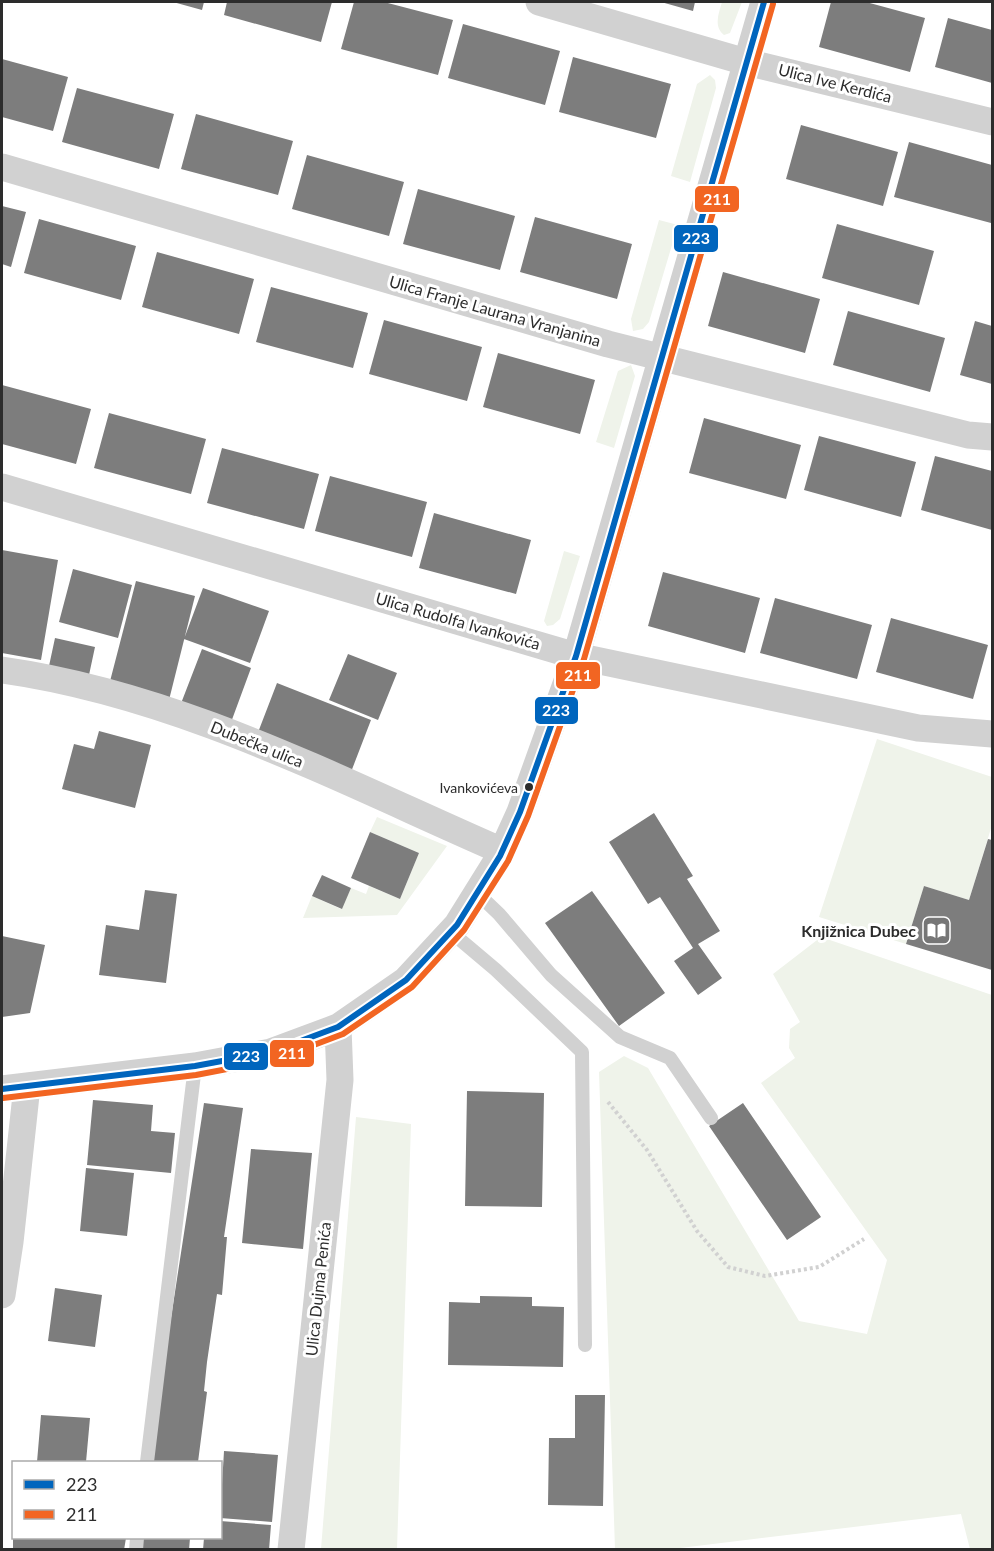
<svg xmlns="http://www.w3.org/2000/svg" width="994" height="1551" viewBox="0 0 994 1551" font-family="Lato,sans-serif">
	<rect width="100%" height="100%" fill="#fff"/>
	<path fill="#eff3ea" d="M722 2H742L730 33 724 35C713 26 719 13 722 2Z
		M710 75 715 80 716 88 690 182 671 176 697 84Z
		M659 220 678 225 649 322 643 329 633 331 631 319Z
		M631 365 635 376 614 448 596 442 618 371Z
		M564 551 580 556 560 619 553 625 547 626 544 621Z
		M877 739 992 777V825L969 900 924 886 906 944 819 917Z
		M377 817 447 846 397 915 303 918 312 896 341 909 351 888 366 894 369 886 400 899 419 853 370 832Z
		M821 937 992 995V1549H970L961 1514 672 1549H615L599 1072 624 1056 648 1068 799 1321 867 1334 887 1260 761 1083 795 1058 789 1048 790 1029 800 1022 773 974Z
		M356 1117 411 1124 397 1549H321Z"/>
	<path fill="#7d7d7d" d="M173 2H204L202 10Z
		M227 2H332L321 42 224 15Z
		M354 2H384L453 20 438 75 341 49Z
		M661 2H695L693 11Z
		M831 2H866L925 18 910 72 819 47Z
		M948 18 992 30V83L935 67Z
		M463 24 560 51 545 105 448 78Z
		M573 57 671 84 656 138 559 112Z
		M2 59 68 77 53 131 2 117Z
		M77 88 174 114 159 169 62 142Z
		M196 114 293 141 278 195 181 169Z
		M801 125 898 152 883 206 786 179Z
		M909 142 992 165 991 223 894 197Z
		M307 155 404 182 389 236 292 209Z
		M418 189 515 216 500 270 403 244Z
		M2 206 26 212 11 267 2 264Z
		M535 217 632 244 617 299 520 272Z
		M39 219 136 246 121 300 24 273Z
		M837 224 934 251 919 305 822 278Z
		M157 252 254 279 239 334 142 307Z
		M723 272 820 299 805 353 708 326Z
		M271 287 368 313 353 368 256 342Z
		M848 311 945 338 930 392 833 365Z
		M384 320 482 347 467 401 369 374Z
		M975 321 992 326V384L960 375Z
		M498 353 595 380 580 434 483 407Z
		M2 385 91 409 76 464 2 444Z
		M109 413 206 439 191 494 94 468Z
		M704 418 801 445 786 499 689 473Z
		M819 436 916 462 901 517 804 490Z
		M222 448 319 474 304 529 207 503Z
		M935 456 992 471V530L921 510Z
		M330 476 427 502 412 557 315 531Z
		M434 513 531 540 516 594 419 568Z
		M2 550 58 560 41 660 2 653Z
		M73 569 132 585 118 638 59 622Z
		M663 572 760 598 745 653 648 626Z
		M136 581 195 596 168 704 108 689Z
		M203 588 269 611 250 663 184 639Z
		M775 598 872 625 857 679 760 653Z
		M891 618 988 645 973 699 876 672Z
		M55 638 95 647 89 675 49 666Z
		M202 649 251 668 230 725 180 706Z
		M348 654 397 673 378 720 329 700Z
		M277 683 371 720 351 772 257 735Z
		M99 731 151 745 135 808 62 789 74 744 94 749Z
		M654 813 693 876 687 879 720 931 698 944 722 978 698 995 674 961 693 948 660 897 648 904 609 842Z
		M370 832 419 853 400 899 351 878Z
		M988 839 992 840V970L906 944 924 886 969 900Z
		M322 875 351 888 342 909 312 896Z
		M145 890 177 894 166 983 99 975 106 925 139 930Z
		M592 891 665 993 619 1026 545 923Z
		M2 936 45 945 30 1013 2 1017Z
		M467 1091 544 1093 542 1207 465 1206Z
		M93 1100 153 1105 151 1131 175 1133 171 1173 87 1165Z
		M204 1103 243 1108 224 1237H227L222 1295 217 1294 207 1362 204 1391 207 1392 198 1462H152L165 1357Z
		M743 1103 821 1217 787 1240 709 1126Z
		M251 1149 312 1153 303 1249 242 1243Z
		M86 1168 134 1173 127 1236 80 1231Z
		M55 1288 102 1295 95 1347 48 1341Z
		M480 1296 532 1297V1306L564 1307 563 1367 448 1365 449 1302 480 1303Z
		M575 1395H605L603 1506 548 1505 549 1438H575Z
		M41 1415 90 1418 86 1462H37Z
		M224 1451 278 1455 272 1522 220 1518Z
		M220 1521 271 1525 269 1550H203L204 1538H220Z
		M13 1538H126L124 1550H13Z
		M142 1538H190L189 1550H141Z"/>
	<g fill="none" stroke-linecap="round" stroke-linejoin="round">
		<path stroke="#d1d1d1" stroke-width="4" stroke-dasharray="3 3" stroke-linecap="butt" d="M608 1102 647 1150 697 1231 728 1267 765 1276 819 1267 864 1239"/>
		<path stroke="#d1d1d1" stroke-width="14" d="M477 893 499 914 551 975 620 1037 670 1058 711 1118
			M451 932 496 970 582 1052 585 1345
			M147 1462 195 1066
			M136 1550 137 1538"/>
		<path stroke="#d1d1d1" stroke-width="27" d="M539 2 746 62 992 122
			M2 167 608 344 968 435 992 437
			M2 487 576 656 918 728 992 734
			M2 670C179 695 339 780 502 851
			M2 1089 195 1066 271 1052 338 1027 406 980 457 925 500 856 520 812 576 656 764 2
			M2 1295 10 1242 27 1086
			M291 1550 340 1080 338 1027"/>
		<defs>
			<path id="bus-1" d="M2 1089 195 1066 271 1052 338 1027 406 980 457 925 500 856 520 812 576 656 764 2"/>
			<path id="bus-2" d="M3 1098 196 1075 274 1060 343 1034 412 987 464 930 508 861 528 816 584 659 773 4"/>
		</defs>
		<use href="#bus-1" stroke="#fff" stroke-width="10"/>
		<use href="#bus-2" stroke="#fff" stroke-width="10"/>
		<use href="#bus-1" stroke="#0065bd" stroke-width="6"/>
		<use href="#bus-2" stroke="#f26522" stroke-width="6"/>
	</g>
	<defs>
		<symbol id="library-square" viewBox="-11 -11 22 22"><rect x="-9" y="-9" width="18" height="18" rx="4" fill="#767676" stroke="#fff"/><path d="M-6-4Q-3-5.5-.7-3.5V5Q-3 3-6 4ZM6-4Q3-5.5 .7-3.5V5Q3 3 6 4Z" fill="#fff"/></symbol>
	</defs>
	<g fill-rule="evenodd">
		<use href="#library-square" x="920" y="914" width="33" height="33"/>
	</g>
	<circle fill="#2c2c2c" stroke="#fff" stroke-width="2" cx="529" cy="787" r="5"/>
	<g text-anchor="middle" stroke-width="6" stroke-linejoin="round" paint-order="stroke">
		<g font-size="14" fill="#2c2c2c" stroke="#fff" text-anchor="end">
			<text x="518" y="793">Ivankovićeva</text>
		</g>
		<g font-size="16" fill="#2c2c2c" stroke="#fff">
			<text transform="translate(835 83) rotate(14)" y="6">Ulica Ive Kerdića</text>
			<text transform="translate(495 311) rotate(16)" y="6">Ulica Franje Laurana Vranjanina</text>
			<text transform="translate(458 621) rotate(16)" y="6">Ulica Rudolfa Ivankovića</text>
			<text transform="translate(257 744) rotate(22)" y="6">Dubečka ulica</text>
			<text transform="translate(318 1289) rotate(-84)" y="6">Ulica Dujma Penića</text>
		</g>
		<g font-size="16" font-weight="bold" fill="#2c2c2c" stroke="#fff" text-anchor="end">
			<text x="916" y="937">Knjižnica Dubec</text>
		</g>
	</g>
	<g stroke="#fff" stroke-width="2">
		<rect x="694" y="185" width="46" height="28" rx="6" fill="#f26522"/>
		<rect x="673" y="224" width="46" height="29" rx="6" fill="#0065bd"/>
		<rect x="555" y="661" width="46" height="29" rx="6" fill="#f26522"/>
		<rect x="534" y="696" width="45" height="29" rx="6" fill="#0065bd"/>
		<rect x="269" y="1039" width="46" height="29" rx="6" fill="#f26522"/>
		<rect x="223" y="1042" width="46" height="29" rx="6" fill="#0065bd"/>
	</g>
	<g font-size="16" text-anchor="middle" font-weight="bold" fill="#fff">
		<text x="717" y="205">211</text>
		<text x="696" y="244">223</text>
		<text x="578" y="681">211</text>
		<text x="556" y="716">223</text>
		<text x="292" y="1059">211</text>
		<text x="246" y="1062">223</text>
	</g>
	<rect width="994" height="1551" fill="none" stroke="#2c2c2c" stroke-width="6"/>
	<rect x="12" y="1461" width="210" height="78" fill="#ffffff" stroke="#ababab" stroke-width="1.5"/>
	<rect x="24" y="1480" width="30" height="9" fill="#0065bd" stroke="#ababab" stroke-width="1.5"/>
	<text x="66" y="1491" font-size="18" fill="#2c2c2c">223</text>
	<rect x="24" y="1510" width="30" height="9" fill="#f26522" stroke="#ababab" stroke-width="1.5"/>
	<text x="66" y="1521" font-size="18" fill="#2c2c2c">211</text>
</svg>
